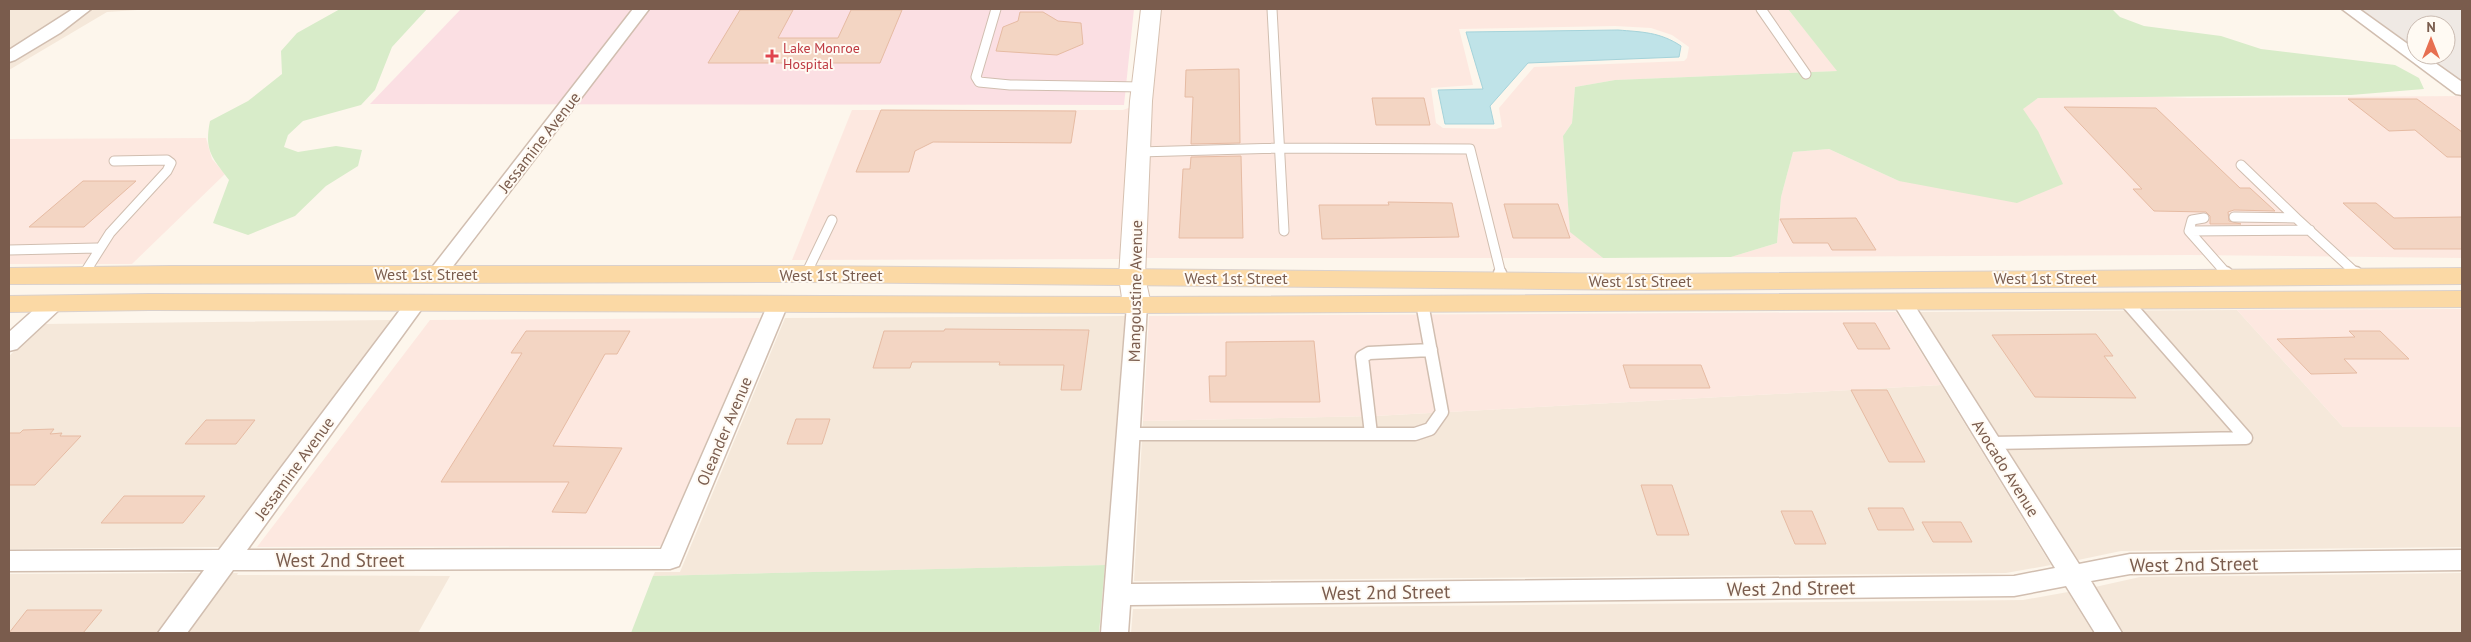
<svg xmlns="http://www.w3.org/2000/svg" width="2471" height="642" viewBox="0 0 2471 642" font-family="'PT Sans',sans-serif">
	<rect width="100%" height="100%" fill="#fdf6ec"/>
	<path fill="#f5e8da" d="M9 9H153L107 12 9 70Z
		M2237 310 2343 427H2462V547L2121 551 2078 560 1920 312Z
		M1125 316 1105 565 653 576 655 572H680L785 318Z
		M391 320 221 547 9 549V356L43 324Z
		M1941 385 2051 565 2006 573 1134 581 1143 421 1375 416Z
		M201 573 156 633H9V574Z
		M232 573H238L237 575 450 576 418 633H187Z
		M2462 573V633H2124L2095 587 2140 577Z
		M2068 592 2093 633H1131L1133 609 2023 600Z"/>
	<path fill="#fde8e0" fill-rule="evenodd" d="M1159 9H1788L1838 71 1615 80 1575 87 1572 123 1563 136 1570 231 1603 258H1145L1151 101ZM1615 26 1651 28 1672 35 1689 47 1687 58 1684 61 1534 67 1499 108 1502 127 1496 129 1443 128 1436 123 1431 88 1473 85 1459 29Z
		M2110 95 2188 98 2462 96V258L2190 255 1731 257 1777 243 1781 197 1793 152 1829 149 1899 181 2038 131 2022 109 2038 98Z
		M1131 107 1122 259 792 260 852 110H1123Z
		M206 138 212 159 225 174 132 264H9V139Z
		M2462 309V427H2343L2237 310Z
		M1896 312 1941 385 1375 416 1143 421 1149 316Z
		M760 318 661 546 257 547 430 320Z"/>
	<path fill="#efe9e4" d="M2359 9H2462V82L2424 55H2446V25H2416V49Z"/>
	<path fill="#fbdfe3" d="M461 9H1134L1124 105 370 104Z"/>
	<path fill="#d8ecc9" d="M340 9H427L392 47 375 90 361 105 303 121 288 135 284 147 298 152 336 146 362 150 358 166 326 186 295 216 248 235 213 223 229 180C212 157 204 151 210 121L248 101 282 74 281 51 297 33Z
		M1788 9H2112L2120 17 2144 26 2221 36 2261 49 2395 65 2419 78 2424 89 2351 95 2038 98 2023 109 2038 131 2063 184 2017 203 1899 181 1829 149 1793 152 1781 197 1777 243 1731 257 1603 258 1570 232 1563 136 1572 123 1575 87 1615 80 1837 71Z
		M1105 565 1099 633H631L653 576Z"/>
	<path fill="#bfe3e8" stroke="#a5d3da" d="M1618 30C1642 32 1660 32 1681 46L1679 57 1528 63 1490 106 1494 124H1445L1438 90 1483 89 1466 32Z"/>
	<path fill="#f3d5c3" stroke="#e6bba3" d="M740 10H793L778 38H838L851 10H902L880 63H708Z
		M1020 12H1043L1058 21 1081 23 1083 44 1057 55 996 51 1003 27 1018 21Z
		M1239 69 1240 143 1191 144 1193 97H1185L1186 70Z
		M1372 98H1424L1430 125H1376Z
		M2348 99H2417L2462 132V157H2447L2415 130 2389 131Z
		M2064 107 2156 108 2240 188H2250L2275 211 2234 210 2228 212 2229 221 2241 224H2210V216L2206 212 2154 211 2133 189H2142Z
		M881 110 1076 111 1071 143 933 142 915 151 909 172H856Z
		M1241 156 1243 238H1179L1183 169H1190L1191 157Z
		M83 181H136L84 227H29Z
		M1388 202 1452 203 1459 237 1322 239 1319 205H1389Z
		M2343 203H2376L2394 218 2462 217V249H2394Z
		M1504 204H1558L1570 238H1513Z
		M1856 218 1876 250H1832L1828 243H1793L1780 219Z
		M1843 323H1875L1890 349H1858Z
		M945 329 1089 330 1081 390H1061L1064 365H999L1000 362H912L910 368H873L884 331H944Z
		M526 331H630L617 354H605L553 446 622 448 586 513 552 512 569 482H441L522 353H511Z
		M2349 331H2380L2409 359H2344L2357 373 2311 374 2277 339 2355 337Z
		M2096 334 2113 356H2104L2136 398 2035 397 1992 335Z
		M1314 341 1320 402H1210L1209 376H1226V342Z
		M1623 365H1701L1710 388H1630Z
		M1851 390H1887L1925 462H1889Z
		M796 419H830L822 444H787Z
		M206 420H255L236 444H185Z
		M54 429 50 434 62 433 60 436H81L35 485H9V433H20L23 430Z
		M1641 485H1672L1689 535H1657Z
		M124 496H205L183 523H101Z
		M1868 508H1903L1914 530H1878Z
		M1781 511H1812L1826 544H1795Z
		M1922 522H1961L1972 542H1933Z
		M27 610H102L83 633H9Z"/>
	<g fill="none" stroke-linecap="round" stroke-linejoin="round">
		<defs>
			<path id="lane-far1" d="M996 9 976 77 979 82 1010 85 1143 87
				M1272 9 1284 231
				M1761 9 1806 74
				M1139 152 1279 148 1470 149 1501 274
				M2241 165 2296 218
				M2234 217 2296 218 2357 274
				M2204 218 2192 220 2189 231 2227 274
				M2189 231 2310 230
				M9 250 97 248
				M84 274 110 233 167 171 171 163 167 160 114 161
				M806 274 832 220"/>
			<path id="lane" d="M1500 273 1502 280
				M2226 273 2230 277
				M2356 273 2359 276
				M84 275 85 273
				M1129 434H1415L1430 429 1442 412 1422 303
				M1371 434 1362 357 1369 353 1431 350
				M1990 443 2246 438 2125 300"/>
			<path id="street" d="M73 9H91L60 33 15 60 9 62V50Z
				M633 9H649L444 278 437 280 430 278 427 274 430 270Z
				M2342 9H2359L2416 50V55H2424L2462 82V95L2456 94Z
				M54 297 61 298 64 303 61 308 17 349 9 351V332L47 298Z
				M416 297 423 298 426 303 247 550 661 549 768 304 771 299 778 298 785 299 788 304 679 566 670 569 233 570 187 633H158L204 570 9 571V551L219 550 409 298Z
				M1903 297 1910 298 1913 303 2079 564 2130 554 2462 550V570L2130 574 2091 581 2122 633H2095L2066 586 2014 596 1130 605 1128 633H1101L1127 305 1130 300 1137 299 1144 300 1147 305 1131 584 2014 576 2055 568 1893 303 1896 298Z"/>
			<path id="secondary" d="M1141 9H1161L1152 101 1145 277 1151 305 1147 311 1137 313 1127 311 1123 305 1119 277 1130 101Z"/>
			<path id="primary" d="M170 266H806L1648 274 2462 268V284L1648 290 806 282 9 284V268Z
				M2462 291V307L1137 313 149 310 9 312V296L149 294 1137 297Z"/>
		</defs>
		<use href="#lane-far1" stroke="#d1beb0" stroke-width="11"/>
		<use href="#lane" stroke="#d1beb0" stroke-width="15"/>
		<use href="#street" stroke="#d1beb0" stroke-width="3"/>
		<use href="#secondary" stroke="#d6c0b0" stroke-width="2"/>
		<use href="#primary" stroke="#dad1cd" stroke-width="2"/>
		<use href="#lane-far1" stroke="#fff" stroke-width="9"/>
		<use href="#lane" stroke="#fff" stroke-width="12"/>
		<use href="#street" fill="#fff" fill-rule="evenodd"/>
		<use href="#secondary" fill="#fff" fill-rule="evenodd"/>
		<use href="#primary" fill="#fbd9a5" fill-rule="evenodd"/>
	</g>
	<path fill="#e0444e" stroke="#fffaf3" stroke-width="2" d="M769.5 48.5h5v5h5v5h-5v5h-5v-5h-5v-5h5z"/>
	<g text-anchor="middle" stroke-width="4" stroke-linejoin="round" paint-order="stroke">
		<g font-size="14" fill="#be3a42" stroke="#fffaf3" text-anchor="start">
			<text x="783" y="53">Lake Monroe<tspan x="783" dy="16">Hospital</tspan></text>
		</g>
		<g font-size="16" fill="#7a5c4d" stroke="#fffaf3">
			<text transform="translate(539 142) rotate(-52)" y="6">Jessamine Avenue</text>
			<text x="426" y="280">West 1st Street</text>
			<text x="831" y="281">West 1st Street</text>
			<text x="1236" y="284">West 1st Street</text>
			<text x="2045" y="284">West 1st Street</text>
			<text x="1640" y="287">West 1st Street</text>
			<text transform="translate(1135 291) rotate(-89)" y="6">Mangoustine Avenue</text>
			<text transform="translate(724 431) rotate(-67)" y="6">Oleander Avenue</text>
			<text transform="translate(294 468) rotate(-54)" y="6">Jessamine Avenue</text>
			<text transform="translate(2006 468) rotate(58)" y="6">Avocado Avenue</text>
		</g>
		<g font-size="19" fill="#7a5c4d" stroke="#fffaf3">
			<text x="340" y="567">West 2nd Street</text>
			<text transform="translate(2194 564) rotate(-1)" y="7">West 2nd Street</text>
			<text transform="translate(1791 588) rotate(-1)" y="7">West 2nd Street</text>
			<text transform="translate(1386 592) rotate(-1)" y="7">West 2nd Street</text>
		</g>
	</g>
	<rect width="2471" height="642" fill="none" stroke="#7a5c4d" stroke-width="20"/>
	<g transform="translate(2431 40)"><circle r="24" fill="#fffaf3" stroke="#cabbb1"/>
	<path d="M0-4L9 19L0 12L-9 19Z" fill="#e76f51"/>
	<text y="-8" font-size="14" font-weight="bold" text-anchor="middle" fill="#7a5c4d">N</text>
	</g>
</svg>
